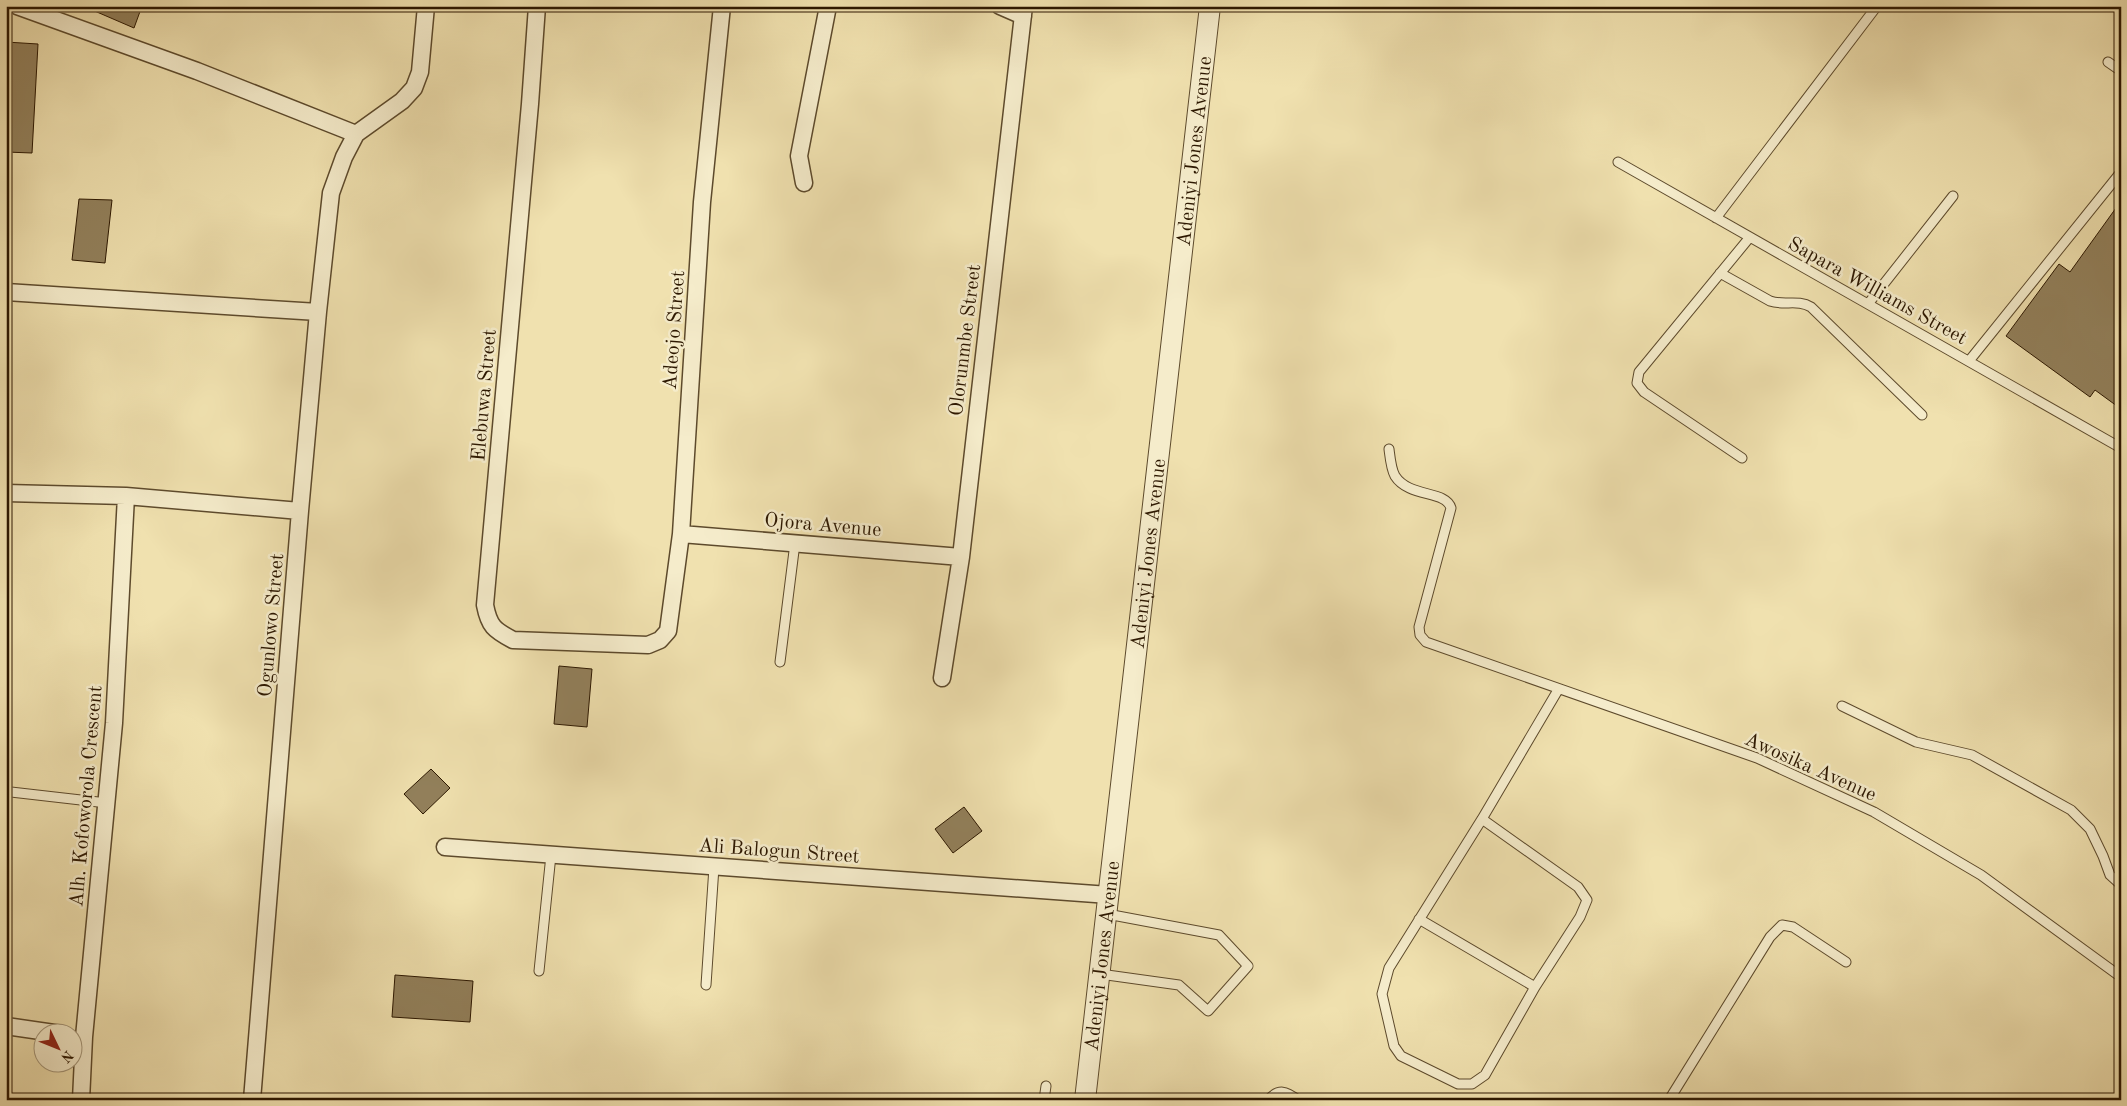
<svg xmlns="http://www.w3.org/2000/svg" width="2127" height="1106" viewBox="0 0 2127 1106" font-family="'Old Standard TT',serif">
	<rect width="100%" height="100%" fill="#f0e1af"/>
	<filter id="stains"><feTurbulence type="fractalNoise" baseFrequency=".004" numOctaves="4"/><feColorMatrix values="0 0 0 0 .2 0 0 0 0 .09 0 0 0 0 .02 0 0 0 .5 -.17"/></filter>
	<radialGradient id="worn" r=".72"><stop offset=".6" stop-color="#630" stop-opacity="0"/><stop offset="1" stop-color="#630" stop-opacity=".3"/></radialGradient>
	<path fill="#92805b" stroke="#2c1700" d="M83 6H142L134 28Z
		M6 42 38 44 32 153 6 152Z
		M79 199 112 200 105 263 72 260Z
		M2121 201V409L2095 390 2090 397 2006 336 2059 264 2070 272Z
		M559 666 592 669 587 727 554 724Z
		M431 769 450 788 423 814 404 794Z
		M964 807 982 831 953 853 935 829Z
		M395 975 473 981 470 1022 392 1017Z"/>
	<g fill="none" stroke-linecap="round" stroke-linejoin="round">
		<defs>
			<path id="service" d="M2108 62 2121 71
				M1618 162 2121 448
				M1716 218 1877 6
				M1720 273 1770 301C1784 306 1798 299 1811 307L1922 415
				M1868 304 1953 196
				M1969 361 2121 172
				M1389 449C1390 457 1391 469 1395 476 1409 498 1446 490 1451 508L1419 627 1420 635 1426 642 1757 758 1874 812 1981 875 2121 977
				M1742 458 1644 392 1637 383 1639 372 1750 237
				M780 662 795 543
				M1842 706 1916 742 1972 755 2071 810 2090 829 2103 856 2110 875 2121 885
				M11 792 107 803
				M1482 819 1578 887 1587 900 1580 917 1535 987 1485 1075 1472 1084H1458L1401 1056 1394 1046 1382 994 1389 968 1482 819 1558 690
				M1419 919 1535 987
				M539 971 551 855
				M1100 974 1179 985 1208 1011 1248 966 1219 935 1107 914
				M706 985 714 867
				M1044 1100 1046 1086
				M1268 1100C1279 1088 1286 1091 1298 1100
				M1669 1100 1770 937 1782 925 1793 927 1846 962"/>
			<path id="minor" d="M17 6 197 71 356 134
				M537 6 530 104 485 605C489 626 494 630 513 640L648 645 660 640 668 631 681 534 702 202 722 6
				M1000 6 1023 16
				M804 183 799 156 828 6
				M6 292 318 312
				M6 493 126 496 300 511
				M681 534 961 557
				M942 678 961 557 1024 6
				M445 847 1109 895
				M6 1026 61 1034
				M81 1100 84 1037 114 723 126 496
				M252 1100 300 511 318 312 331 193 344 157 356 134 402 101 414 88 420 72 426 6"/>
			<g id="tertiary">
				<path id="s1" d="M1085 1100 1210 6"/>
			</g>
		</defs>
		<use href="#service" stroke="#5d4a2c" stroke-width="11"/>
		<use href="#minor" stroke="#5d4a2c" stroke-width="19"/>
		<use href="#tertiary" stroke="#5d4a2c" stroke-width="22"/>
		<use href="#service" stroke="#f5eccb" stroke-width="9"/>
		<use href="#minor" stroke="#f5eccb" stroke-width="16"/>
		<use href="#tertiary" stroke="#f5eccb" stroke-width="20"/>
	</g>
	<g text-anchor="middle" stroke-width="5" stroke-linejoin="round" paint-order="stroke">
		<g font-size="20" fill="#2c1700" stroke="#f5eccb">
			<text dy="7" stroke="none"><textPath href="#s1" startOffset="955">Adeniyi Jones Avenue</textPath></text>
			<text transform="translate(1878 290) rotate(29)" y="7">Sapara Williams Street</text>
			<text transform="translate(673 330) rotate(-86)" y="7">Adeojo Street</text>
			<text transform="translate(964 340) rotate(-83)" y="7">Olorunmbe Street</text>
			<text transform="translate(483 395) rotate(-85)" y="7">Elebuwa Street</text>
			<text transform="translate(823 524) rotate(5)" y="7">Ojora Avenue</text>
			<text dy="7" stroke="none"><textPath href="#s1" startOffset="550">Adeniyi Jones Avenue</textPath></text>
			<text transform="translate(270 625) rotate(-85)" y="7">Ogunlowo Street</text>
			<text transform="translate(1811 766) rotate(24)" y="7">Awosika Avenue</text>
			<text transform="translate(85 796) rotate(-85)" y="7">Alh. Kofoworola Crescent</text>
			<text transform="translate(779 850) rotate(4)" y="7">Ali Balogun Street</text>
			<text dy="7" stroke="none"><textPath href="#s1" startOffset="145">Adeniyi Jones Avenue</textPath></text>
		</g>
	</g>
	<rect width="2127" height="1106" fill="none" stroke="#f0e1af" stroke-width="25"/>
	<rect x="8" y="8" width="2112" height="1091" fill="none" stroke="#2c1700" stroke-width="2.5"/>
	<rect x="12" y="12" width="2102" height="1081" fill="none" stroke="#2c1700"/>
	<g transform="translate(58 1048) rotate(133)"><circle r="24" fill="#f5eccb" stroke="#a5977a"/>
	<path d="M0-4L9 19L0 12L-9 19Z" fill="#8f2418"/>
	<text y="-8" font-size="14" font-weight="bold" text-anchor="middle" fill="#2c1700">N</text>
	</g>
	<rect width="100%" height="100%" filter="url(#stains)"/>
	<rect width="100%" height="100%" fill="url(#worn)"/>
</svg>
